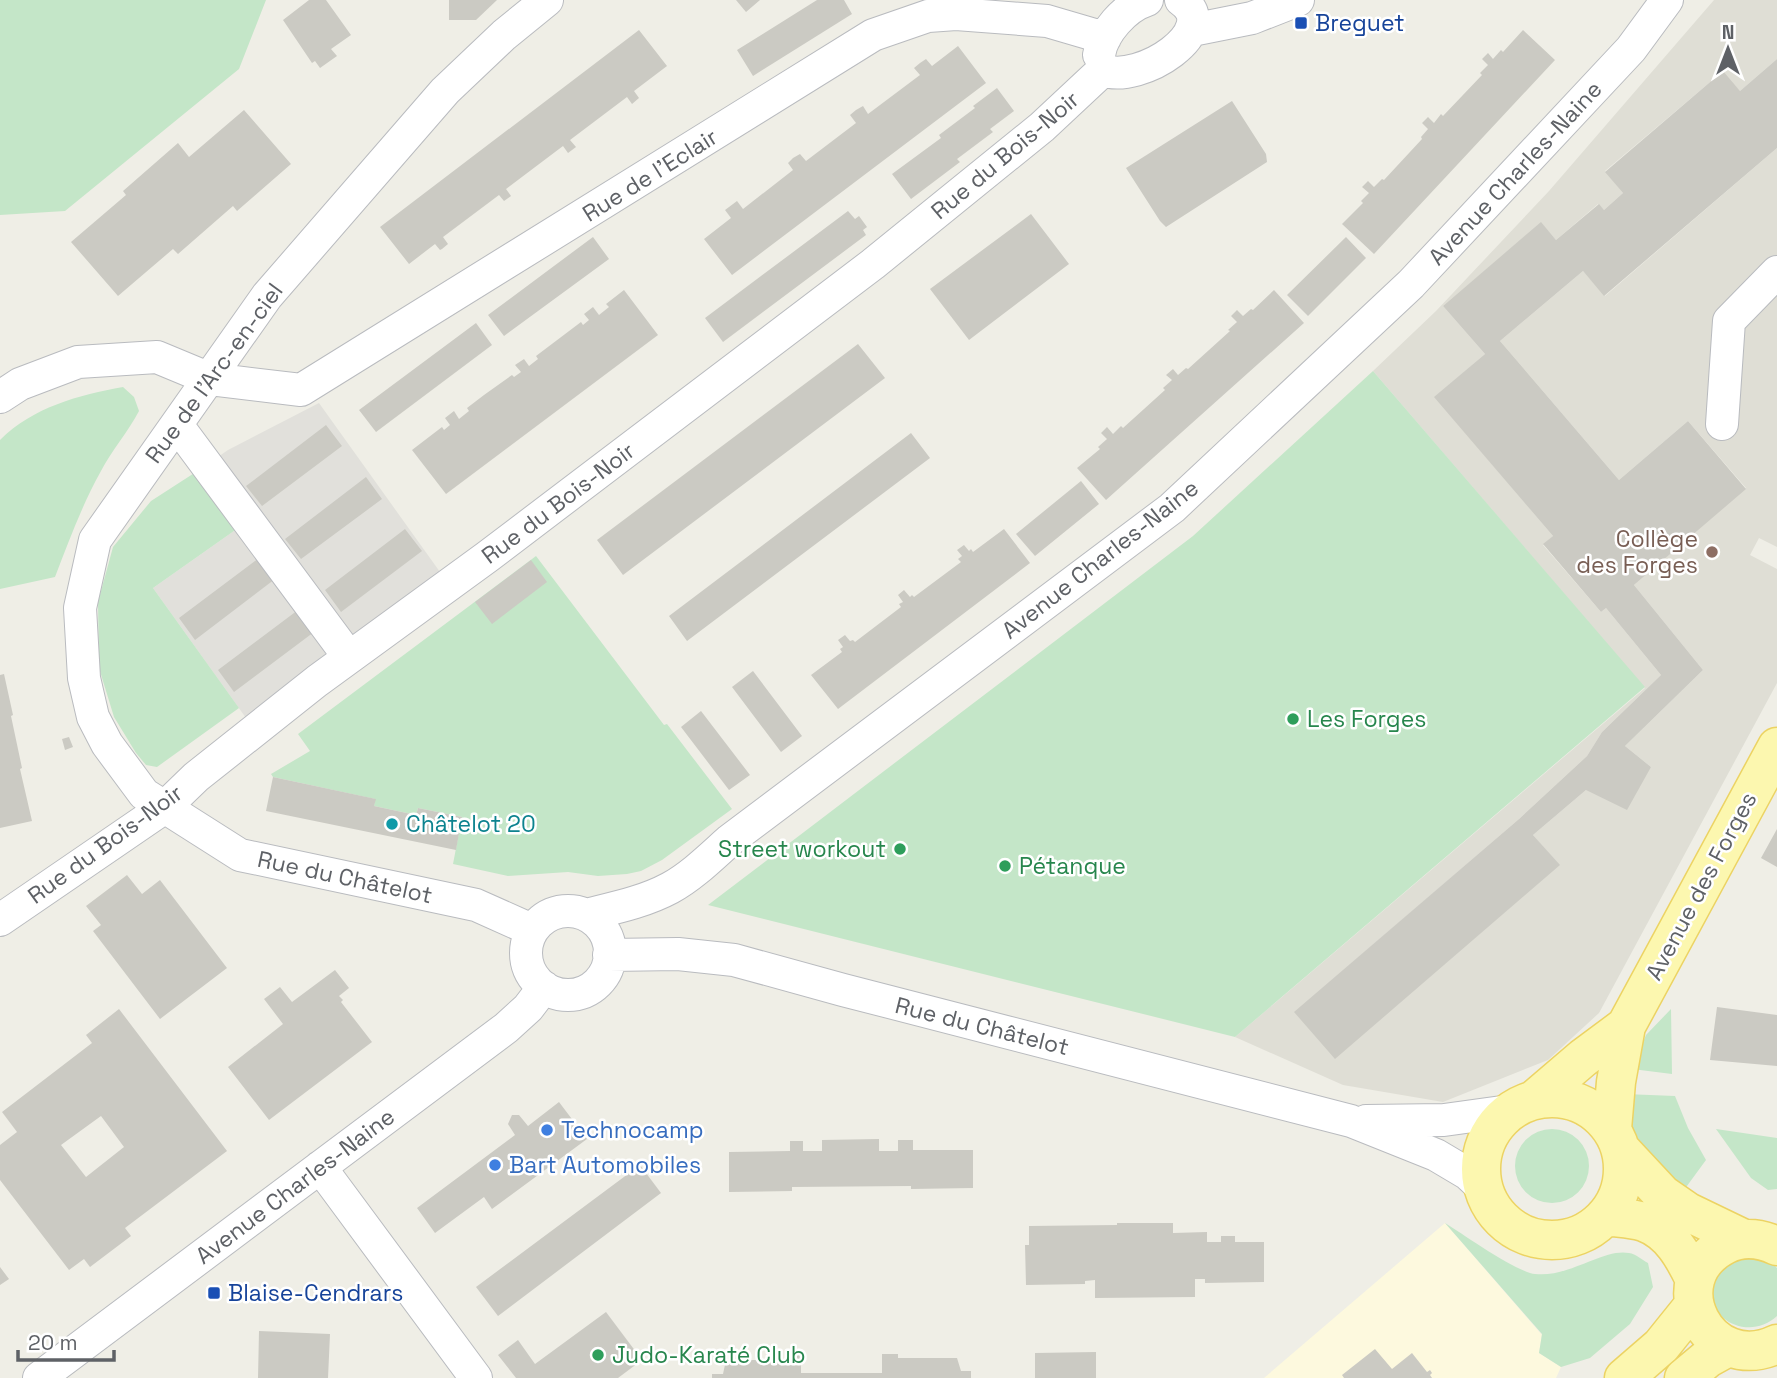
<svg xmlns="http://www.w3.org/2000/svg" width="1777" height="1378" viewBox="0 0 1777 1378" font-family="'Space Grotesk',sans-serif">
	<rect width="100%" height="100%" fill="#efeee6"/>
	<path fill="#fdf9de" d="M1445 1223 1542 1335 1539 1353 1561 1367 1556 1378H1264Z"/>
	<path fill="#e1e0db" d="M319 403 440 572 246 718 153 588 241 526 199 470 228 450Z"/>
	<path fill="#dfded5" d="M1714 0H1777V59L1740 91 1722 72 1605 171 1623 193 1604 210 1598 204 1556 240 1541 223 1443 306 1485 354 1435 397 1553 536 1543 545 1601 612 1606 608 1661 675 1602 732 1587 756 1519 819 1295 1012 1335 1058 1559 865 1533 835 1586 790 1651 767 1625 746 1703 670 1634 585 1746 488 1688 421 1619 480 1500 341 1583 271 1605 296 1777 148V547L1759 538 1750 555 1777 569V683L1599 1013 1548 1060 1443 1102 1343 1085 1235 1037 1645 688 1373 371 1436 311 1549 191Z"/>
	<path fill="#c4e6c8" d="M0 0H266L239 69 65 211 0 215Z
		M1373 371 1645 687 1235 1037 708 905 1193 536Z
		M123 387 134 397 139 411C128 432 112 450 101 471 82 505 69 541 55 577L0 589V440C33 407 79 395 123 387Z
		M199 470 241 526 153 588 239 708 157 767 146 765 136 753 114 717 99 668 98 602 113 547 151 501Z
		M536 556 664 725 667 724 732 809 662 860 641 871 627 874 598 876 568 872 508 876 453 864 462 817 418 808 416 815 374 806 375 799 273 777 271 774 310 751 298 734Z
		M1671 1009 1672 1074 1632 1069 1646 1035Z
		M1625 1094 1675 1096 1688 1128 1706 1160 1684 1190 1633 1141Z
		M1716 1129 1777 1138V1189L1768 1190 1751 1178Z
		M1515 1166a37 37 0 1 1 74 0a37 37 0 1 1-74 0Z
		M1445 1223C1463 1234 1516 1272 1535 1274 1569 1278 1603 1248 1629 1253 1636 1254 1642 1260 1648 1263L1653 1287 1630 1324 1590 1358 1561 1367 1539 1353 1542 1334Z
		M1748 1255 1771 1262 1777 1268V1316C1746 1345 1695 1313 1718 1276 1720 1272 1723 1265 1727 1262 1733 1259 1742 1257 1748 1255Z"/>
	<path fill="#cbcac3" fill-rule="evenodd" d="M309 0H326L351 35 331 49 337 56 320 68 315 61 312 63 283 20Z
		M449 0H497L476 20H449Z
		M736 0H760L746 12Z
		M817 0H844L852 14 753 76 737 50Z
		M639 30 667 66 634 91 639 98 632 104 627 97 570 140 576 147 568 153 563 146 506 189 511 196 504 201 499 195 443 237 448 244 442 249 440 250 435 244 409 264 380 227Z
		M1523 30 1555 60 1374 254 1342 224 1363 203 1361 201 1369 193 1362 187 1368 181 1374 187 1382 179 1384 180 1422 139 1421 137 1428 129 1422 123 1428 117 1434 123 1441 114 1443 116 1482 75 1480 73 1488 65 1482 59 1488 53 1493 59 1501 50 1503 52Z
		M958 46 986 83 732 275 704 239 731 218 725 210 737 201 743 209 793 170 788 163 793 158 800 154 806 161 856 123 850 115 856 110 863 106 868 114 920 75 914 68 920 63 926 59 932 66Z
		M1777 59V148L1604 296 1583 271 1500 341 1619 480 1688 421 1746 489 1634 585 1703 670 1625 746 1651 767 1627 810 1586 790 1533 835 1560 865 1335 1059 1294 1012 1519 819 1587 756 1602 732 1661 675 1606 608 1601 612 1543 544 1553 536 1434 397 1485 354 1443 306 1541 222 1556 240 1599 204 1604 210 1623 193 1605 172 1723 71 1740 91Z
		M997 88 1014 111 990 129 993 132 957 159 960 162 911 199 892 174 941 138 939 135 975 108 973 106Z
		M1232 101 1266 154 1267 162 1166 227 1160 221 1126 168Z
		M244 110 291 164 237 211 233 206 178 254 173 249 118 296 71 242 126 195 123 191 178 143 189 157Z
		M848 211 855 219 859 216 867 227 863 230 866 235 723 342 705 318Z
		M1031 214 1069 264 969 340 930 289Z
		M593 237 609 259 504 336 488 315Z
		M1346 237 1366 258 1308 316 1287 295Z
		M624 290 658 335 446 494 412 450 442 427 444 430 450 425 445 418 454 411 459 419 469 411 467 408 484 395 512 375 514 377 521 372 515 365 524 359 529 366 538 359 536 356 581 322 583 325 589 320 584 314 593 307 599 315 609 307 606 304Z
		M1274 290 1304 323 1106 500 1077 468 1100 449 1098 447 1107 439 1101 433 1107 427 1113 434 1121 426 1123 428 1165 390 1163 388 1172 380 1166 375 1173 369 1178 375 1186 368 1188 369 1230 331 1228 330 1237 322 1231 316 1237 310 1243 316 1251 309 1253 310Z
		M476 323 492 345 376 432 359 410Z
		M858 344 885 378 623 575 597 540Z
		M326 425 342 446 262 506 246 486Z
		M911 433 930 458 687 641 669 616Z
		M366 477 382 499 301 559 285 539Z
		M1081 481 1099 504 1035 556 1016 534Z
		M405 529 422 551 341 612 325 590Z
		M1004 529 1030 563 838 709 811 675 842 652 840 649 843 647 838 640 845 635 850 641 853 640 855 642 901 607 899 604 903 602 898 595 904 590 910 597 912 595 914 597 961 562 958 559 962 556 957 550 964 545 969 551 971 549 973 552Z
		M259 558 275 579 195 640 179 618Z
		M531 560 547 582 492 624 475 602Z
		M298 610 314 632 234 692 218 670Z
		M753 671 802 736 781 752 732 687Z
		M4 674 13 715 11 716 22 768 20 769 32 821 0 828V675Z
		M701 711 750 775 729 790 681 727Z
		M69 737 73 747 65 750 62 739Z
		M273 777 376 799 374 806 416 815 418 808 462 817 456 850 266 811Z
		M1777 829V867L1761 858Z
		M127 875 142 894 160 880 227 968 160 1019 93 931 101 925 86 906Z
		M335 970 349 988 339 996 343 1000 341 1002 372 1042 269 1120 228 1067 283 1024 264 999 280 987 292 1002Z
		M1717 1007 1777 1015V1066L1710 1060Z
		M119 1009 227 1151 125 1228 131 1236 90 1267 84 1259 69 1270 0 1180V1145L17 1132 2 1112 92 1043 86 1035ZM101 1116 124 1147 86 1177 61 1145Z
		M559 1102 587 1139 492 1209 484 1197 435 1233 417 1208 515 1135 508 1124 512 1115H519L528 1126Z
		M879 1139V1151H898V1140H913V1150H973V1188L911 1189V1186L792 1187V1191L729 1192V1152L790 1151V1141H803V1151H822V1140Z
		M640 1165 661 1193 498 1316 476 1287Z
		M1117 1223H1173V1233L1207 1232V1242H1221V1236H1235V1242H1264V1282L1205 1283V1279H1195V1297L1095 1298V1280L1085 1281V1284L1026 1285 1025 1245H1029V1226L1117 1225Z
		M0 1267 9 1279 0 1285Z
		M606 1312 642 1360 618 1378H516L498 1355 518 1340 535 1364Z
		M259 1331 330 1334 328 1378H258Z
		M1375 1349 1392 1369 1412 1353 1427 1372 1430 1370 1432 1373 1430 1375 1432 1378H1344L1342 1375Z
		M1096 1352V1378H1035V1353Z
		M882 1354H898V1358H957L961 1371H971V1378H712V1374H723L726 1360H785V1355H801V1373H882Z"/>
	<g fill="none" stroke-linecap="round" stroke-linejoin="round">
		<defs>
			<path id="minor" d="M1192 30 1252 18 1298 0
				M1099 55C1102 33 1125 7 1147 0
				M1103 70C1139 85 1225 30 1181 0
				M0 397 20 384 78 362 157 357 210 379 301 390 873 35 928 16 956 14 1047 21 1105 38
				M1722 424 1729 321 1777 272
				M177 425 349 657
				M526 953a42 42 0 1 1 84 0a42 42 0 1 1-84 0Z
				M586 915C614 908 644 902 670 888 692 876 711 857 730 840L1172 508 1411 284 1631 49 1667 0
				M0 920 165 807 196 777 317 681 487 557 873 264 1042 127 1103 70
				M532 930 476 905 240 855 144 794 107 744 93 717 84 678 80 608 95 540 267 296 445 91 504 35 547 0
				M609 955 678 954 734 960 843 990 1351 1121 1436 1155 1468 1174 1483 1188
				M1366 1121 1444 1120 1509 1111
				M320 1167 476 1378
				M39 1378 506 1028 528 1008 544 987"/>
			<path id="major" d="M1481 1169a71 71 0 1 1 142 0a71 71 0 1 1-142 0Z
				M1535 1099 1583 1058 1626 1026
				M1612 1129 1616 1082 1626 1026 1777 747
				M1621 1150 1662 1194 1688 1212 1744 1239
				M1605 1216C1618 1218 1632 1218 1644 1222 1671 1232 1684 1257 1695 1280
				M1777 1246C1760 1238 1742 1236 1725 1245 1658 1279 1708 1377 1777 1344
				M1624 1378 1661 1346 1694 1305
				M1684 1378 1708 1358 1728 1347"/>
		</defs>
		<use href="#minor" stroke="#b9bbbf" stroke-width="34"/>
		<use href="#major" stroke="#ecd363" stroke-width="41"/>
		<use href="#minor" stroke="#fff" stroke-width="32"/>
		<use href="#major" stroke="#fcf7af" stroke-width="38"/>
	</g>
	<g fill="#1a4fb4" stroke="#fff" stroke-width="2.5">
		<rect x="1294" y="16" width="14" height="14" rx="3.5"/>
		<rect x="207" y="1286" width="14" height="14" rx="3.5"/>
	</g>
	<circle fill="#8d6e63" stroke="#fff" stroke-width="2.5" cx="1712" cy="552" r="7"/>
	<g fill="#2e9e5b" stroke="#fff" stroke-width="2.5">
		<circle cx="1293" cy="719" r="7"/>
		<circle cx="900" cy="849" r="7"/>
		<circle cx="1005" cy="866" r="7"/>
		<circle cx="598" cy="1355" r="7"/>
	</g>
	<circle fill="#0f9aa8" stroke="#fff" stroke-width="2.5" cx="392" cy="824" r="7"/>
	<g fill="#3f7fe0" stroke="#fff" stroke-width="2.5">
		<circle cx="547" cy="1130" r="7"/>
		<circle cx="495" cy="1165" r="7"/>
	</g>
	<g text-anchor="middle" stroke-width="5" stroke-linejoin="round" paint-order="stroke">
		<g font-size="23" fill="#164399" stroke="#fff" text-anchor="start">
			<text x="1315" y="31">Breguet</text>
			<text x="228" y="1301">Blaise-Cendrars</text>
		</g>
		<g font-size="23" fill="#5e6166" stroke="#fff">
			<text transform="translate(1005 155) rotate(-40)" y="8">Rue du Bois-Noir</text>
			<text transform="translate(1515 173) rotate(-47)" y="8">Avenue Charles-Naine</text>
			<text transform="translate(650 175) rotate(-32)" y="8">Rue de l'Eclair</text>
			<text transform="translate(214 373) rotate(-54)" y="8">Rue de l'Arc-en-ciel</text>
			<text transform="translate(558 503) rotate(-37)" y="8">Rue du Bois-Noir</text>
			<text transform="translate(1100 559) rotate(-38)" y="8">Avenue Charles-Naine</text>
			<text transform="translate(105 844) rotate(-36)" y="8">Rue du Bois-Noir</text>
			<text transform="translate(345 877) rotate(12)" y="8">Rue du Châtelot</text>
			<text transform="translate(1701 886) rotate(-62)" y="8">Avenue des Forges</text>
			<text transform="translate(982 1026) rotate(14)" y="8">Rue du Châtelot</text>
			<text transform="translate(295 1186) rotate(-37)" y="8">Avenue Charles-Naine</text>
		</g>
		<g font-size="23" fill="#785e54" stroke="#fff" text-anchor="end">
			<text x="1698" y="547">Collège<tspan x="1698" dy="26">des Forges</tspan></text>
		</g>
		<g font-size="23" fill="#27864d" stroke="#fff" text-anchor="start">
			<text x="1307" y="727">Les Forges</text>
			<text x="886" y="857" text-anchor="end">Street workout</text>
			<text x="1019" y="874">Pétanque</text>
			<text x="612" y="1363">Judo-Karaté Club</text>
		</g>
		<g font-size="23" fill="#0d838f" stroke="#fff" text-anchor="start">
			<text x="406" y="832">Châtelot 20</text>
		</g>
		<g font-size="23" fill="#366cbe" stroke="#fff" text-anchor="start">
			<text x="561" y="1138">Technocamp</text>
			<text x="509" y="1173">Bart Automobiles</text>
		</g>
	</g>
	<g transform="translate(1728 49)" stroke="#ffffff" stroke-width="5" paint-order="stroke">
	<path d="M0-5L12 26L0 18L-12 26Z" fill="#5e6166"/>
	<text y="-10" font-size="19" font-weight="bold" text-anchor="middle" fill="#5e6166">N</text>
	</g>
	<path d="M18 1350v10h96v-10" fill="none" stroke="#5e6166" stroke-width="3.5"/>
	<text x="28" y="1350" font-size="21" fill="#5e6166" stroke="#ffffff" stroke-width="5" paint-order="stroke">20 m</text>
</svg>
